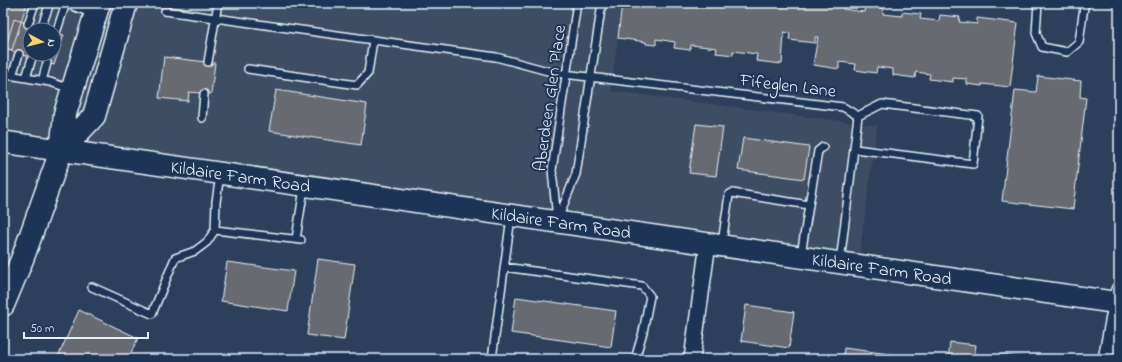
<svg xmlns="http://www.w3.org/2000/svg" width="1122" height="362" viewBox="0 0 1122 362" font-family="'Indie Flower',sans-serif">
	<rect width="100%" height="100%" fill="#2c405c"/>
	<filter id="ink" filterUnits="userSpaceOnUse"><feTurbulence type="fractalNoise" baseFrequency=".025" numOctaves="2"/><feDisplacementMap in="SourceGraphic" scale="8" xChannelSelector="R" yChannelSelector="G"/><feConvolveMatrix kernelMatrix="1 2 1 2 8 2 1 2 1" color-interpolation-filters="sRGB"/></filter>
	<g filter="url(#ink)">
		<path fill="#3e4d63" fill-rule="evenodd" d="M3 3H622L611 91 877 126 858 266 3 142ZM30 30H54V54H30Z"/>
		<path fill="#686b72" stroke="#e8f1f8" d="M3 3H27L12 50 3 47Z
			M622 3H827V5L834 6 835 4 844 5 843 9 864 12 865 6 884 8 883 14 902 16V12L921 14 920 19 939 21 940 15 960 17 959 22 977 24V18L1018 23 1010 87 982 84V86L967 84V79L953 78V82L929 79 930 74 916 72 915 78 893 75V69L877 67 876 73 855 70 856 64 839 62V69L813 65 818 37H815V43L789 40 790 33 784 32 782 64 756 61 757 54 733 51V55L716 53 717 48 691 45 690 50 674 48 675 42 656 39V45L646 44V42L618 38Z
			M14 19 48 30H30V54H54V32L64 35 54 65 5 49Z
			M164 57 215 63 211 94 189 92 188 101 159 98Z
			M1038 76 1081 81 1080 97 1086 98 1073 209 1002 201 1015 90 1036 92Z
			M276 90 367 104 361 145 269 131Z
			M696 124 723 127 716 176 689 173Z
			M743 138 809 147 804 179 738 170Z
			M318 259 355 264 344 340 307 335Z
			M227 262 294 271 288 311 221 301Z
			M516 297 616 311 611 347 511 333Z
			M746 305 794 312 789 348 741 341Z
			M79 310 138 338 128 359H57Z
			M950 342 976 345 974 359H948Z
			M844 348 897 355V359H843Z
			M1001 355 1029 358V359H1001Z"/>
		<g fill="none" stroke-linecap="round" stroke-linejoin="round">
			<defs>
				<path id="service" d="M69 3 75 7 94 14
					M1038 3 1036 33 1042 47 1067 52 1079 42 1084 7 1081 3
					M165 11 496 57 555 73 843 107 858 116 840 262
					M28 24 35 3
					M41 28 50 3
					M56 33 66 3
					M208 62 218 3
					M248 69 357 85 368 73 373 40
					M3 74 50 82 71 89
					M12 76 19 54
					M26 78 32 58
					M42 81 47 63
					M202 118 204 94
					M855 149 973 164 978 116 882 104 858 116
					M809 205 818 151 823 147
					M557 219 552 170 577 3
					M558 219 576 174 602 3
					M215 230 301 240
					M296 239 304 188
					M722 243 729 195 732 193 809 205 801 255
					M504 267 642 286 650 296 643 332 635 359
					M92 287 152 314 175 258 195 251 207 242 215 230 216 202 220 175
					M492 359 511 217"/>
				<path id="minor" d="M692 359 708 243
					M1106 359 1119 290"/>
				<g id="secondary">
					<path id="s1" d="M3 142 1119 303"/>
				</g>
				<path id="primary" d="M61 151 94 116 126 3
					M3 305 23 257 61 151 65 114 99 3"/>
			</defs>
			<use href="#service" stroke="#e8f1f8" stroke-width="10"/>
			<use href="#minor" stroke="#e8f1f8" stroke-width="18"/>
			<use href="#secondary" stroke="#e8f1f8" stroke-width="24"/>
			<use href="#primary" stroke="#e8f1f8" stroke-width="25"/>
			<use href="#service" stroke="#1d3557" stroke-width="7"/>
			<use href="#minor" stroke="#1d3557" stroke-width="15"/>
			<use href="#secondary" stroke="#1d3557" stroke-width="21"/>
			<use href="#primary" stroke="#1d3557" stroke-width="22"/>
		</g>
	</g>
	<g text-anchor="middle" stroke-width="4" stroke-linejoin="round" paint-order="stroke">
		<g font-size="18" fill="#e8f1f8" stroke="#1d3557">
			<text transform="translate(788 85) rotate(7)" y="6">Fifeglen Lane</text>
			<text transform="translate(549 98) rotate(-82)" y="6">Aberdeen Glen Place</text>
			<text dy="6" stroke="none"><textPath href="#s1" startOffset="240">Kildaire Farm Road</textPath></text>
			<text dy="6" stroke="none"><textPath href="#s1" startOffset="564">Kildaire Farm Road</textPath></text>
			<text dy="6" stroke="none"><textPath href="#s1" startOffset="888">Kildaire Farm Road</textPath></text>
		</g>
	</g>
	<rect width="1122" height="362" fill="none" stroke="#1d3557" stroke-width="16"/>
	<rect x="8" y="8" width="1106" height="346" fill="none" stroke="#e8f1f8" stroke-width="1.5" filter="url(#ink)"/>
	<g transform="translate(42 42) rotate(97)"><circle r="19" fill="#1d3557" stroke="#6e8097"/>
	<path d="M0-3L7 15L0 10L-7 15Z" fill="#ffd166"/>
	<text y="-6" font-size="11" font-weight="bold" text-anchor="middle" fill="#e8f1f8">N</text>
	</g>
	<path d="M24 332v6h124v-6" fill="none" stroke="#e8f1f8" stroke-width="2"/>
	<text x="30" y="332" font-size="12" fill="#e8f1f8" stroke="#1d3557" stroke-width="3" paint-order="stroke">50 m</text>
</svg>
